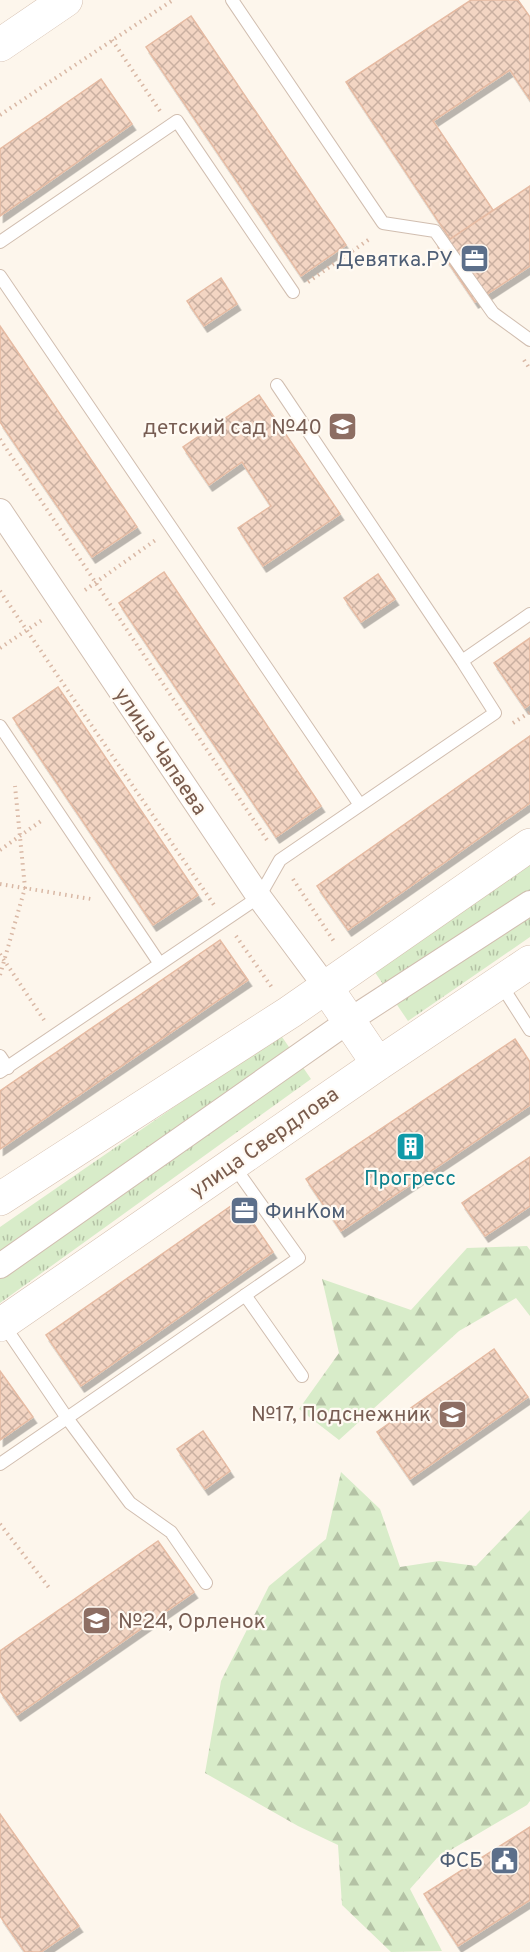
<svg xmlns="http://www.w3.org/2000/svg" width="530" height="1952" viewBox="0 0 530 1952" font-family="Overpass,sans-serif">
	<defs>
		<pattern id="grass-tufts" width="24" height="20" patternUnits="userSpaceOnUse" patternTransform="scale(1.5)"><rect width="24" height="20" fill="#d8ecc9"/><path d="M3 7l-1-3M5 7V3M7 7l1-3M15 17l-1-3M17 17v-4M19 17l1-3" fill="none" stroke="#b4c2a5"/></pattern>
		<pattern id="forest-firs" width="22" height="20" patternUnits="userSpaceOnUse" patternTransform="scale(1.5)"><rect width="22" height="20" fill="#d8ecc9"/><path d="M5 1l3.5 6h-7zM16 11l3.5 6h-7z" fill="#b4c2a5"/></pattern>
		<pattern id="building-cross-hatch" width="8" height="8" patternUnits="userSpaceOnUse" patternTransform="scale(1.5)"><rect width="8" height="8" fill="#f3d5c3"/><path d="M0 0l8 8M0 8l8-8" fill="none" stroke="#cab0a1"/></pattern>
		<filter id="shadow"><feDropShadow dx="3.5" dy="6" stdDeviation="0" flood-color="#0004"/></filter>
	</defs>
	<rect width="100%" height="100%" fill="#fdf6ec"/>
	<path fill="url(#grass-tufts)" d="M530 858V937L408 1021 370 965Z
		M280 1034 311 1079 0 1303V1227Z"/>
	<path fill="url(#forest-firs)" d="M527 1246 530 1250V1316L516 1298 459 1331 339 1440 299 1409 339 1353 322 1279 411 1310 467 1248Z
		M341 1472 380 1509 400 1567 439 1561 476 1566 530 1510V1801L527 1805 437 1858 410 1889 442 1951 391 1952 342 1905 338 1845 298 1826 205 1773 221 1681 269 1586 326 1539Z"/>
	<path fill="url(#building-cross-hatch)" stroke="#e6bba3" stroke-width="1.5" filter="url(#shadow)" d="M471 0H518L530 17V100L510 70 433 121 493 210 450 239 346 82Z
		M191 16 346 245 301 276 146 47Z
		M101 79 132 124 0 216V149Z
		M530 186V266L475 302 438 247Z
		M221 278 237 304 204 326 187 301Z
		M0 326 137 527 92 557 0 422Z
		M259 395 340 514 263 566 238 528 271 506 242 462 209 485 183 447Z
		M164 572 321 806 276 837 119 603Z
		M378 574 395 599 361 622 344 598Z
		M530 638V704L525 708 494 663Z
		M58 687 198 895 153 925 13 718Z
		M530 736V803L348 930 317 886Z
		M220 940 248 980 0 1149V1091Z
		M515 1039 530 1062V1105L341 1231 306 1179Z
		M530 1157V1206L485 1236 462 1203Z
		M238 1201 273 1252 81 1386 46 1335Z
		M494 1349 528 1397 410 1479 377 1432Z
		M0 1371 33 1417 0 1440Z
		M203 1431 230 1471 205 1489 177 1449Z
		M158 1541 194 1592 17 1715 0 1691V1651Z
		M0 1814 79 1926 41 1952H25L0 1916Z
		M530 1827V1900L458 1946 424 1894Z"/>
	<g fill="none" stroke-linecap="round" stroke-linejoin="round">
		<defs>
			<path id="lane" d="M232 0 383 223 435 231 493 313 530 340
				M0 242 177 121 293 292
				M0 276 360 805
				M277 385 462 661
				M0 726 160 964
				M500 983 530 1030
				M0 1056 8 1068
				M0 1072 259 897 280 860 495 713 462 661 530 614
				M245 1295 302 1376
				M0 1464 67 1418 3 1324
				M206 1583 171 1532 130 1503 67 1418 299 1258 233 1165"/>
			<path id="street" d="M0 511 259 897 326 987
				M0 1266 350 1020 530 903"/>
			<path id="secondary" d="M0 45 66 0
				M326 987 378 1064
				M0 1199 290 1012 530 845
				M0 1325 378 1064 530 962"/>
		</defs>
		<use href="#lane" stroke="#d1beb0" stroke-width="14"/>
		<use href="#street" stroke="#d1beb0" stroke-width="26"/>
		<use href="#secondary" stroke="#d6c0b0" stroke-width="34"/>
		<path stroke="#d9b8a5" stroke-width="4" stroke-dasharray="1.5 4.5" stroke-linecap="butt" d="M112 40 160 111
			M0 115 173 0
			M308 282 371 238
			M524 360 530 369
			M0 439 269 843
			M85 590 157 539
			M0 591 214 905
			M0 648 42 620
			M513 723 530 712
			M0 850 41 821
			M293 879 335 943
			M0 884 91 899
			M236 936 273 989
			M0 954 44 1020
			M0 975 25 888 15 786
			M0 1524 50 1589"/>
		<use href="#lane" stroke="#fff" stroke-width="12"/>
		<use href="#street" stroke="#fff" stroke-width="24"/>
		<use href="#secondary" stroke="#fff" stroke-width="33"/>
	</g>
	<defs>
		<symbol id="office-square" viewBox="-11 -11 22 22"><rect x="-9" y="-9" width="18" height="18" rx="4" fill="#5c6f8a" stroke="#fffaf3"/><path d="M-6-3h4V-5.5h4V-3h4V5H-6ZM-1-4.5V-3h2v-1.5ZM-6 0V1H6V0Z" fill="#fff"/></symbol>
		<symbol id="school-square" viewBox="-11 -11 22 22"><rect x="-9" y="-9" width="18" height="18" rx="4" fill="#8d6e63" stroke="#fffaf3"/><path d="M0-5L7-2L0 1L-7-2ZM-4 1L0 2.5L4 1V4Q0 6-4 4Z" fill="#fff"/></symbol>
		<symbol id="building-square" viewBox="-11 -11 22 22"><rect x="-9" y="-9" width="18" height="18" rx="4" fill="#0f9aa8" stroke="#fffaf3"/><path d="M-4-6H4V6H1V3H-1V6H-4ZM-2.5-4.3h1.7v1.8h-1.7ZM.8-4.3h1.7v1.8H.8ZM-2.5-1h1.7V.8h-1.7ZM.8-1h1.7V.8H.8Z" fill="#fff"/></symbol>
		<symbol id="civic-square" viewBox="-11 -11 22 22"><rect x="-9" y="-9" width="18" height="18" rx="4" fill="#5c6f8a" stroke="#fffaf3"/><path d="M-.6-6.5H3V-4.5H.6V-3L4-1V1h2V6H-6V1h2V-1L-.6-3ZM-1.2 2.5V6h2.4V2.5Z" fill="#fff"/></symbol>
	</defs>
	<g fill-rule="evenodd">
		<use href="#office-square" x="458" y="242" width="33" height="33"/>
		<use href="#school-square" x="326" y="410" width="33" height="33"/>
		<use href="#building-square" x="394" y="1130" width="33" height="33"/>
		<use href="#office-square" x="228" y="1194" width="33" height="33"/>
		<use href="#school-square" x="436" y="1398" width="33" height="33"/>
		<use href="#school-square" x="80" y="1604" width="33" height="33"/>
		<use href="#civic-square" x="488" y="1844" width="33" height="33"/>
	</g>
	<g text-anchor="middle" stroke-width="4.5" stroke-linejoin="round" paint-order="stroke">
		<g font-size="21" fill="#4e5e75" stroke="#fffaf3" text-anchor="end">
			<text x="453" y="266">Девятка.РУ</text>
			<text x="265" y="1218" text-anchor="start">ФинКом</text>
			<text x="483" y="1867">ФСБ</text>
		</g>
		<g font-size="21" fill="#785e54" stroke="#fffaf3" text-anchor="end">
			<text x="322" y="434">детский сад №40</text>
			<text x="431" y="1421">№17, Подснежник</text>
			<text x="118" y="1628" text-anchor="start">№24, Орленок</text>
		</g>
		<g font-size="21" fill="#7a5c4d" stroke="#fffaf3">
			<text transform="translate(161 751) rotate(56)" y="7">улица Чапаева</text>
			<text transform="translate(264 1142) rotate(-35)" y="7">улица Свердлова</text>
		</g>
		<g font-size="21" fill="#0d838f" stroke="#fffaf3">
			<text x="410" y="1185">Прогресс</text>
		</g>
	</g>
</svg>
